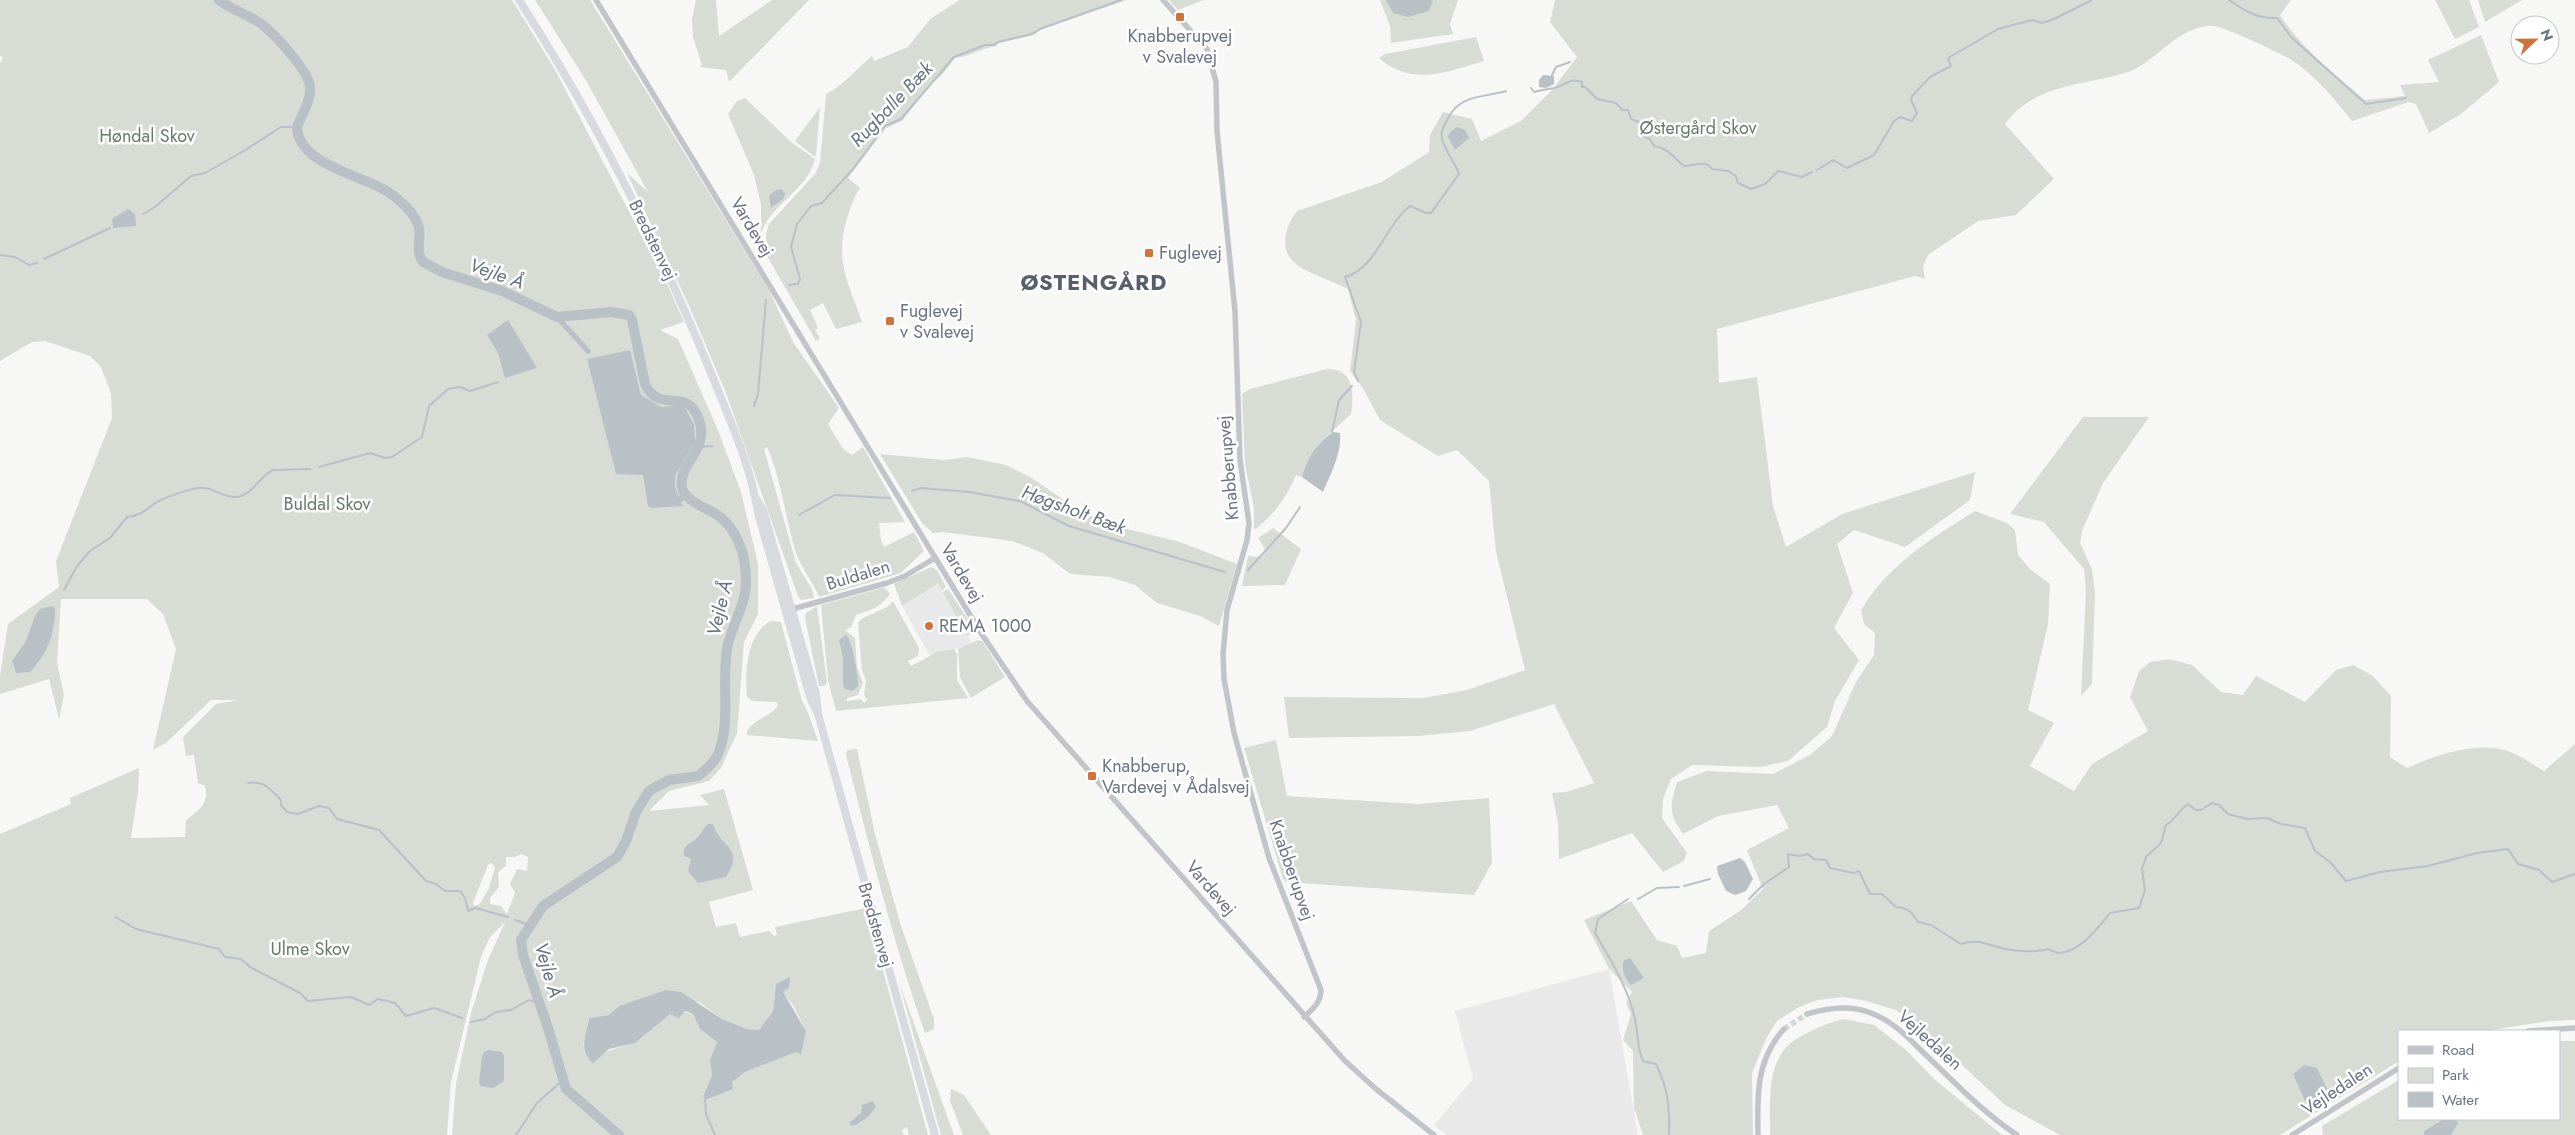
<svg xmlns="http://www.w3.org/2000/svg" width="2575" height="1135" viewBox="0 0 2575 1135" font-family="Jost,sans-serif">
	<rect width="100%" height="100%" fill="#f7f8f5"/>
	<path fill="#e8e9e8" d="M939 584 972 644 930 656 902 606Z
		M1609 969 1638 1135H1447L1434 1125 1473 1079 1455 1011Z"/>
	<path fill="#d7dcd5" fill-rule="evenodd" d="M0 0H512L554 68 668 286 684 322 660 330 678 339 718 430 741 492 758 564V614L744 642 737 733 721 768 709 781 669 791 649 811 709 805 700 795 724 789 753 890 709 902 716 927 736 923 740 937 769 931 774 936 777 935 775 927 866 908 928 1135H909L907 1127 902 1130 904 1135H452L456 1084 471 1013 488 960 505 922 490 937 481 957 451 1082 447 1135H0V834L71 804 70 798 139 768 138 792 131 838 185 837 186 820C198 811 210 803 205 786L198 783 194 755 186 756 183 737 216 704 239 700H211L166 743 153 750 176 649 163 614 147 599H61L57 663 64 695 59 719 49 679 0 694V675L8 624 59 587 56 561 112 418 111 394 101 367 90 356 45 341 32 342 0 361V63L3 58 0 56ZM521 854 528 857 527 871 517 869 510 884 515 893 507 914 501 906 490 904V898L499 887 498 872 506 866V857H515ZM491 863 495 867 489 888 480 904 474 906 473 903 488 865ZM776 985 793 1005 806 1031 800 1055 796 1051 745 1072 705 1100 703 1095 712 1075 710 1060 717 1042 700 1029 693 1014C685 1012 678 1011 670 1014 659 1018 652 1029 644 1036 631 1047 612 1047 598 1056L583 1045 589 1018 610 1015 619 1006 699 1002 722 1019 747 1029 759 1030 773 1011Z
		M535 0H590L769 290 793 342 839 408 828 424 843 449 852 455 863 447 905 522 879 523 881 540 884 547 914 532 924 551 901 573 819 597C813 582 802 569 796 553 785 518 782 481 767 447L764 449 796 563 812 589 814 598 801 600 798 596 726 393 690 308 627 173 648 192 584 77Z
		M696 0H716L719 36 772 0H809L729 82 726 70 699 67 702 65 693 37 692 19Z
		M960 0H1127L1042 29 1034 35 999 43 996 46C980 49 969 57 955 58L941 76 930 84 902 121 886 128 848 178 860 188C855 195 853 202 850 209 833 258 846 276 862 322L836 329 823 303 810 310 818 328 815 330 820 338 816 341 767 256 766 234 769 224 815 174 820 163 826 94C839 89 860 66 872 56L874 61 908 47 930 19Z
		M1169 0H1204L1178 10Z
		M1380 0H1458L1450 24 1453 34 1391 43 1390 26Z
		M1555 0H2291L2280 15C2302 49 2335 74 2365 100L2405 96 2400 85 2439 82 2428 60 2481 35 2499 82 2461 114 2429 133 2416 104 2409 102 2352 121C2335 99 2314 74 2290 59 2280 53 2223 26 2213 26 2208 25 2200 27 2195 29 2169 38 2153 63 2128 72 2084 86 2035 83 2005 124L2054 179 2016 215 1978 221 1928 255 1923 266 1925 279 1915 276 1717 329 1719 383 1757 377 1773 506 1786 547 1842 514 1975 472 1970 500 1905 547 1854 530 1837 544 1853 593 1834 628 1859 660 1835 701 1827 727 1788 761 1761 767 1692 765 1671 779 1663 799 1662 818 1687 853 1684 861 1663 872 1632 833 1559 859 1558 823 1552 793 1566 792 1594 783 1554 704 1470 731 1418 736 1289 738 1284 697 1423 698 1467 690 1525 670 1496 552 1489 481 1457 450 1438 456 1380 420 1363 388 1350 371 1356 320 1348 289C1335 282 1304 272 1295 263 1278 249 1286 225 1297 211L1382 182 1429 152 1430 135 1443 112 1472 119 1481 141 1521 121 1552 90 1577 57 1550 22Z
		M2435 0H2469L2479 27 2455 39Z
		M2478 0H2522L2485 22Z
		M1476 37 1484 61C1447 72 1412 87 1379 58L1385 54Z
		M745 98 791 142 815 159C807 191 771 204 761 233V204L754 175 728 114 737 101Z
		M820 107 816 155 815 157 795 141Z
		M1327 369C1354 368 1354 394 1351 414 1332 432 1308 449 1302 477L1296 475C1287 497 1273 516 1254 530V508L1245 465 1242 394 1250 389Z
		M2083 417H2149L2103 483 2082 531 2080 543 2092 569 2095 594 2092 684 2081 696 2086 591 2084 569 2044 522 2010 514Z
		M880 454 944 460 967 457 1006 465 1032 478 1078 510 1115 526 1180 542 1237 564 1219 626 1200 616 1157 603 1135 585 1110 577 1070 574 1043 553 1012 541 943 532 933 533 922 523Z
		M1975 511 2007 523 2015 530 2018 555 2031 570 2050 584 2048 624 2028 710 2054 723 2030 766 2074 791 2092 764 2148 731 2130 697 2139 671 2150 662 2169 659 2192 665 2221 692 2243 695 2256 676 2305 702 2336 670 2353 665 2373 676 2391 696 2390 757 2407 768C2437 755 2481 739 2513 753 2524 758 2534 765 2544 771L2575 744V1020L2549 1021 2485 1031H2399V1061L2280 1135H2060L2005 1105 1933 1038 1896 1010 1862 1000 1843 997 1818 1000 1799 1007 1777 1021 1767 1037 1752 1073 1753 1135H1643L1634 1108 1633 1051 1623 1040 1631 1014 1626 1003 1632 992 1609 969 1584 920 1631 901 1657 940 1677 946 1682 958 1706 953 1709 931 1740 911 1763 889 1747 850 1789 828 1777 805 1718 816 1683 834C1668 813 1670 806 1677 782L1707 771 1773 774 1810 755 1832 736 1856 682 1874 655 1875 633 1864 624 1861 610C1888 565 1932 538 1975 511Z
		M1273 528 1301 549 1285 585 1242 586 1248 556 1262 557 1266 551 1258 538Z
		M931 567 937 570 946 587 942 590 938 584 902 606 894 584Z
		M882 588H885L890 594C880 608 871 610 856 615L851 627 845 630 855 638 857 667 863 683 858 695 847 698V701L861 699 864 703 867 700 864 695 866 680 862 671 858 623 861 619 887 607 893 601 919 648 918 656 908 661 911 666 937 652 954 649 957 654V680L968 698 836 711 828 680 821 605Z
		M948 589 974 628V633L967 636 943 592Z
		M817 606 827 683 824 686H819L805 618 806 613Z
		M771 621 781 622 801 698 808 713 818 741 746 735C750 719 771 718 778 705L777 702 753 701 747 697C745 673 746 634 771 621Z
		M978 640 983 642 1005 677 971 698 960 677 958 649Z
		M1276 740 1287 796 1417 804 1489 798 1492 863 1474 895 1286 882 1283 879 1244 748Z
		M857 749 875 834 901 926 934 1019V1029L925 1033C893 942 870 849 846 755L847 750Z
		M899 982 954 1135H941Z
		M1844 1019 1874 1025 1906 1050 1933 1078 2002 1135H1770C1770 1109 1767 1073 1783 1051 1793 1037 1828 1022 1844 1019Z
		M2559 1041H2575V1135H2323L2322 1126 2399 1080V1119H2559Z
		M951 1089 964 1095 991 1135H963L950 1101Z"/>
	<path fill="#b9c1c7" d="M1386 0H1433L1429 11 1408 17 1393 13Z
		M1543 75 1554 76V84L1546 88 1539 87V80Z
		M1457 127 1465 130 1469 138 1455 150 1448 137 1450 132Z
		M781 189 785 193 784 198 771 208 769 196 774 191Z
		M128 209 135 214 136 226 113 228 112 219Z
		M508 320 537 368 505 378 498 353 487 335Z
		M630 350 641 395 661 407 680 405 685 408 694 424 695 442 675 476V488L683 506 652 508 648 506 643 475 616 474 587 359Z
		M1333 432 1340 433C1342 453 1331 473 1323 492L1302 477C1306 459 1318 442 1333 432Z
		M52 606 55 608C55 634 48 653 30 672L16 673 12 661 26 641 35 616 40 609Z
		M846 635C852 639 859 679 858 686L853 691 845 689 843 685V657L839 640Z
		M708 824H713C719 847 746 847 726 877L698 883 688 871 691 859 684 856C683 843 691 845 698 837 702 833 702 829 708 824Z
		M1740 858 1745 862 1753 879 1746 891 1735 895 1726 891 1718 874 1717 866Z
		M1630 958 1644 978 1631 985C1625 979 1621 969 1624 960Z
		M790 977 789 988 783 992 806 1031 801 1055 796 1052 745 1072 732 1082 733 1089 705 1100 703 1096 712 1075 710 1060 717 1042 700 1029 693 1014 685 1011 679 1018 670 1014 635 1043 609 1049 593 1063C578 1049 586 1036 589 1018L609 1015 619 1006 666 990 681 992 722 1019 747 1029 759 1030 773 1011 776 984Z
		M489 1050 502 1052 504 1056V1081L493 1088 481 1086 479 1083 482 1056 484 1052Z
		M2305 1065 2317 1068 2327 1089V1094L2311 1105 2305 1101 2293 1074Z
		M873 1101 876 1107C871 1115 861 1123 852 1126L849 1123 861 1113 862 1105Z
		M2444 1119H2456L2458 1123 2451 1135H2424V1131Z"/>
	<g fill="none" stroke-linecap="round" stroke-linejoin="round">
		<path stroke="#b9c1c7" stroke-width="2" d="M2229 0C2245 11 2257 19 2277 18L2292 38 2366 104 2406 98
			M1552 75 1556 67 1570 62
			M1531 88 1534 92C1541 90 1548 89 1555 88 1566 85 1570 77 1582 82V87H1585L1597 99 1616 103 1622 110H1628L1631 119 1641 123 1642 135 1650 139 1654 146C1668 148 1673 157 1684 166 1694 166 1705 159 1712 169L1728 171 1736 176 1738 183 1751 189 1765 184 1778 171 1802 177 1812 172
			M1817 170 1833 160 1847 168 1874 155 1894 121 1900 117 1912 121 1917 113 1911 100 1912 96 1930 77 1951 66 1948 58 1998 29 2032 20 2042 23 2054 19 2092 0
			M143 214 155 207 191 176 205 173 242 152 281 127H297
			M0 255 15 257 29 265 37 263
			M44 259 110 228
			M789 285 798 284 800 279 791 247 797 224 811 206 822 203 853 169 885 126 901 119 954 57 985 45H994L998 42 1032 34 1040 29 1121 0
			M1358 381 1354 372 1361 322 1345 277C1376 269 1386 224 1410 206L1426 213H1431L1459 174C1455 162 1445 151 1442 139 1440 132 1444 126 1447 120 1459 94 1482 98 1506 91
			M754 406 758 394 766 300
			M1332 432 1339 400 1352 386
			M699 447 713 446
			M319 467 370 453 385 458 392 457 422 437 429 406 448 389 460 387 470 391 498 382
			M912 491 921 488 969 492 1020 501 1069 526 1225 572
			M799 515 835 495 890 498
			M1248 570 1286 528 1300 507
			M64 590 77 566 90 551 110 538 127 517C141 516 146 509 157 502 163 498 190 489 197 488 213 485 225 501 241 496 254 492 260 476 273 470L310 469
			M248 783C264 780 270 789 281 800V805L287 812 298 814 319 806 329 808 337 819 379 830 426 881 436 884 445 891H460L465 898 468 911 475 908 508 917
			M1684 886 1710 879
			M1628 899 1598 919 1595 933C1611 960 1628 988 1635 1019 1638 1034 1637 1047 1643 1061L1656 1064C1668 1088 1670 1109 1669 1135
			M1638 899 1657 888 1679 887
			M1749 899 1764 884 1789 867 1788 854 1799 856 1808 854 1814 859 1826 860 1830 868 1853 873 1859 871 1870 894H1882L1896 907C1907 907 1912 912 1918 922L1931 925 1961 944C1976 939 1983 943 1998 947 2009 951 2037 953 2048 949 2051 950 2056 953 2059 953 2080 952 2098 928 2110 913L2139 908 2145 890 2142 869 2146 857 2161 843 2166 825C2176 819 2179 810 2188 804L2196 810H2201L2212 803 2219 805 2228 814 2247 819 2267 818 2281 824 2305 828 2315 851 2330 862 2346 881 2380 872 2428 866 2477 853 2508 849 2518 864 2539 870 2552 882 2575 874
			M115 917 136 929 219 949 225 957 241 959 250 967 300 993 308 1001 351 997 369 1005 378 999 395 1003 406 1016 434 1008 462 1018
			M515 920 529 925
			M471 1022 485 1019 496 1012 511 1010 529 1000 539 1003
			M705 1100 706 1114 715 1135
			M516 1135 537 1103 562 1081"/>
		<path stroke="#b9c1c7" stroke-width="5.5" d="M557 317 588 351
			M674 501 681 499 684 494"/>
		<path stroke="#b9c1c7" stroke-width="10" d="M219 0C232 10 247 14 260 23 273 32 309 71 310 87 311 101 302 114 297 127 298 163 358 175 383 189 396 196 416 213 419 228 421 241 415 251 423 262L442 272 502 291 557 317 611 312 629 315 632 320 645 384C658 413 683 389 696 413 715 449 677 461 682 488 685 502 709 508 720 517 728 523 734 532 738 541 744 553 746 569 746 582 746 603 733 624 728 644 720 678 732 722 718 754 714 763 706 770 698 776L669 780 649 791 636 812 626 841 617 857 543 906 521 940 523 955 548 1028 566 1089 619 1135"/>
		<path stroke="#d4d7d8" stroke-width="5.5" stroke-dasharray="5.5 3" stroke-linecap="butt" d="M1784 1029 1807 1014"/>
		<path stroke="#c1c4c8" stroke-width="5.5" d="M596 0 981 633 1027 701 1345 1061 1376 1089 1434 1135
			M1163 0 1207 49 1216 82 1217 131 1235 311 1240 460 1249 523 1247 540 1227 610 1223 654 1224 679 1234 733 1269 858 1321 990C1321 1002 1313 1009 1304 1017
			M789 610 887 583 905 576 935 558
			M1807 1014C1827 1008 1851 1005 1871 1013 1895 1022 1910 1040 1928 1057 1956 1084 1984 1113 2017 1135
			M2528 1031 2575 1028
			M1758 1135C1757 1095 1756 1060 1784 1029
			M2292 1135 2399 1068"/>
		<path stroke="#d7dade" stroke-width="8" d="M519 0C595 118 658 243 711 373 729 418 751 466 758 513L810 697 818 714
			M757 500 763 510 816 694 818 714 935 1135"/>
	</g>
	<g fill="#d2723b" stroke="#fff" stroke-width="2">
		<rect x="1175" y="12" width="10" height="10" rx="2.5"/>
		<rect x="1144" y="248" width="10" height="10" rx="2.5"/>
		<rect x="885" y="316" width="10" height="10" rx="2.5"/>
		<circle cx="929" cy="626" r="5"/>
		<rect x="1087" y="771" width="10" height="10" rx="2.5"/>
	</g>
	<g text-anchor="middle" stroke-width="5" stroke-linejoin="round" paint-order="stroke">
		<g font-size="18" fill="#6a7483" stroke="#fff" text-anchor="start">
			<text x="1180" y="42" text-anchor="middle">Knabberupvej<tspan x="1180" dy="21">v Svalevej</tspan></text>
			<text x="1159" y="259">Fuglevej</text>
			<text x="900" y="317">Fuglevej<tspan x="900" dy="21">v Svalevej</tspan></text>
			<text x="939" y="632">REMA 1000</text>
			<text x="1102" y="772">Knabberup,<tspan x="1102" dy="21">Vardevej v Ådalsvej</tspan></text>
		</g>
		<g font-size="18" fill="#697b68" stroke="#fff">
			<text x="1698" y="134">Østergård Skov</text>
			<text x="147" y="142">Høndal Skov</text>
			<text x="327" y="510">Buldal Skov</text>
			<text x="310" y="955">Ulme Skov</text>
		</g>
		<g font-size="18" fill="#6a7483" stroke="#fff">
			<text transform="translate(752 227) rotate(59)" y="6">Vardevej</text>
			<text transform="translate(653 240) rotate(64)" y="6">Bredstenvej</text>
			<text transform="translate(1228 468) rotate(-95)" y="6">Knabberupvej</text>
			<text transform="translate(962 573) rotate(59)" y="6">Vardevej</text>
			<text transform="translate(858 575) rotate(-17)" y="6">Buldalen</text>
			<text transform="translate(1292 870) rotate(71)" y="6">Knabberupvej</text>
			<text transform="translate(1211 888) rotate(49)" y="6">Vardevej</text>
			<text transform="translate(876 925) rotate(74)" y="6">Bredstenvej</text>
			<text transform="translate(1930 1040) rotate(42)" y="6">Vejledalen</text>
			<text transform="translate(2337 1089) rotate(-33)" y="6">Vejledalen</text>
		</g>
		<g font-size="19" font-style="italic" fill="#66747f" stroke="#fff">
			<text transform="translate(891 104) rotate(-46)" y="7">Rugballe Bæk</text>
			<text transform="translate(497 273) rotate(20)" y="7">Vejle Å</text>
			<text transform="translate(1074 509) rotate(20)" y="7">Høgsholt Bæk</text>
			<text transform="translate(719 608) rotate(-77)" y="7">Vejle Å</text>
			<text transform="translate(549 970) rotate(74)" y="7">Vejle Å</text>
		</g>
		<g font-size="22" font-weight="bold" letter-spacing="1" fill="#575f69" stroke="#fff">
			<text x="1094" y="290">ØSTENGÅRD</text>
		</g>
	</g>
	<rect x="2398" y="1030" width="162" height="90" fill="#ffffff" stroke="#c3c7cd"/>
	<rect x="2408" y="1046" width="25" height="8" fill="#c1c4c8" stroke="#c3c7cd"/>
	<text x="2442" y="1055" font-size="15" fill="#6a7483">Road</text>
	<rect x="2408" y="1068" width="25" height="15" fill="#d7dcd5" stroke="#c3c7cd"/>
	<text x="2442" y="1080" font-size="15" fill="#6a7483">Park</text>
	<rect x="2408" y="1092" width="25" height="15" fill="#b9c1c7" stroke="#c3c7cd"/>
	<text x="2442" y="1105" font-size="15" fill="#6a7483">Water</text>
	<g transform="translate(2535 40) rotate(68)"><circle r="24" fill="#ffffff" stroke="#c3c7cd"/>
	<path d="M0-4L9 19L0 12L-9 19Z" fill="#d2723b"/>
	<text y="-8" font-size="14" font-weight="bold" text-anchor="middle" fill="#6a7483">N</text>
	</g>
</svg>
